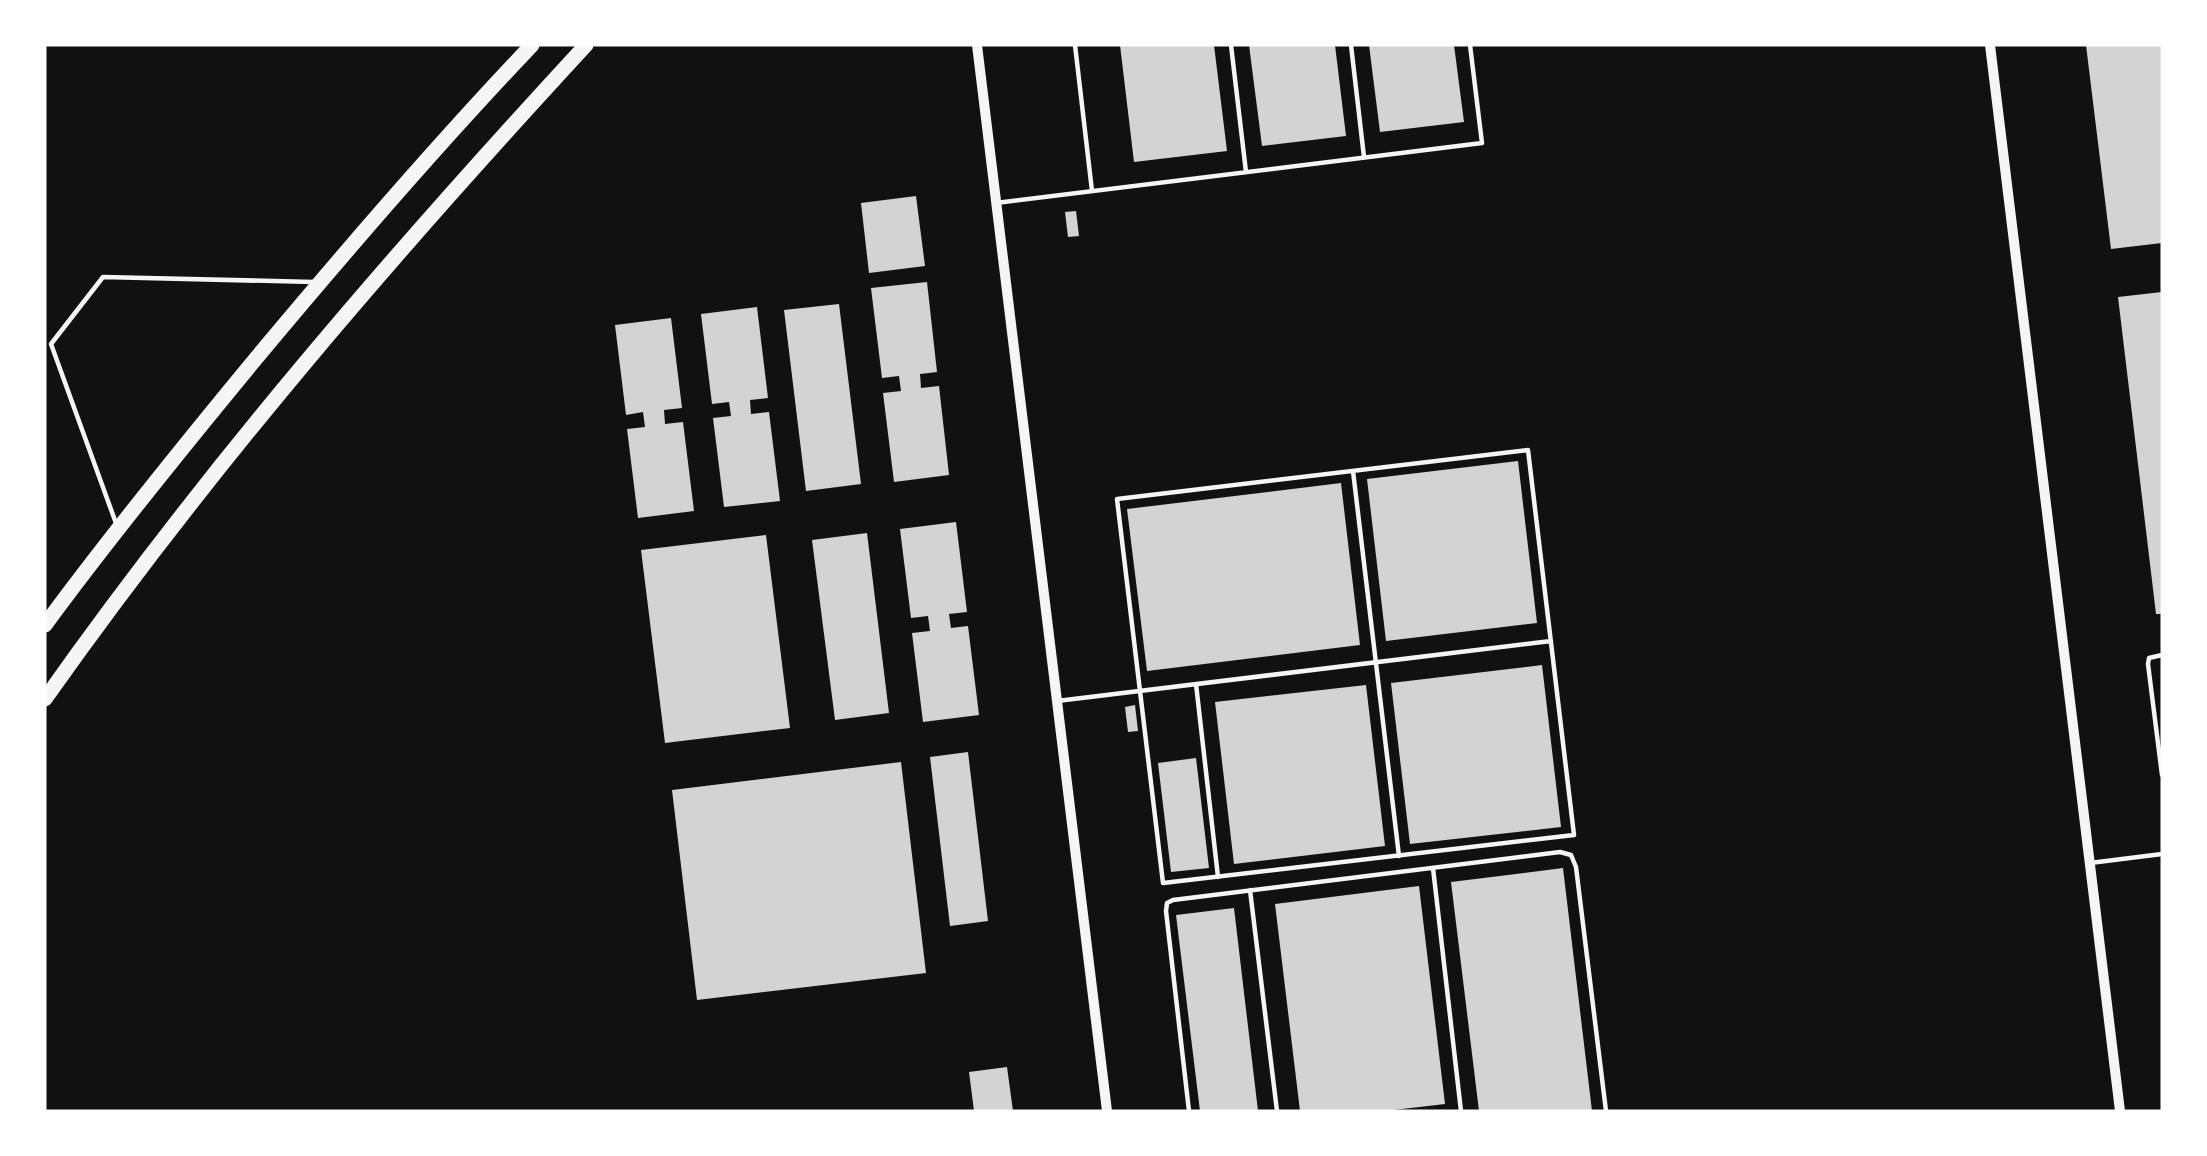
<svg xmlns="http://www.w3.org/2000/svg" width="2207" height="1156" viewBox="0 0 2207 1156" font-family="'Nunito Sans',sans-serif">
	<rect width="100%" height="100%" fill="#111"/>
	<path fill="#d3d3d3" d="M1120 45H1214L1227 151 1134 162Z
		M1249 45H1335L1346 136 1262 146Z
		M1369 45H1454L1464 122 1380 132Z
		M2086 45H2162V243L2111 249Z
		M916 196 925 266 869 273 861 203Z
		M1076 211 1079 236 1068 237 1065 212Z
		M927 282 937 372 920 374 921 388 939 386 949 475 894 482 883 393 901 391 899 376 882 378 871 288Z
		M2162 292V614H2156L2118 297Z
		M839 304 861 484 806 491 784 310Z
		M757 307 768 398 750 400 751 414 769 412 780 501 724 507 713 418 731 416 729 402 712 404 701 314Z
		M671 318 682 408 664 410 665 424 683 422 694 511 638 518 627 429 645 427 643 412 626 415 615 325Z
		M1518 461 1537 623 1386 641 1367 479Z
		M1341 483 1360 645 1147 671 1127 509Z
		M956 522 967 612 949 614 951 628 968 626 979 715 923 722 912 633 930 631 928 616 911 618 900 529Z
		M867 533 889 713 835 720 812 540Z
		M766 535 790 728 665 743 641 550Z
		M1542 665 1561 827 1410 844 1391 683Z
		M1366 685 1385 846 1234 864 1215 702Z
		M1135 705 1138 731 1128 732 1125 707Z
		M968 752 988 921 950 926 930 757Z
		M1196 758 1209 868 1171 872 1158 763Z
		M901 762 926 973 697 1000 672 790Z
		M1563 868 1592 1111H1479L1451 882Z
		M1419 886 1445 1104 1385 1111H1300L1275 904Z
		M1234 908 1258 1111H1200L1176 915Z
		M1007 1067 1013 1111H974L969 1072Z"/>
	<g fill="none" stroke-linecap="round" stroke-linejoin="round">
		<path stroke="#f5f5f5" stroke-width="4.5" d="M1075 45 1092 191
			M1231 45 1246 172
			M1351 45 1364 157
			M996 203 1482 143 1470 45
			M1528 450 1574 835 1163 883 1117 499Z
			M1353 471 1399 856
			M117 526 51 344 103 277 314 282
			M2162 655 2149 658 2148 664 2162 775
			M1196 684 1218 877
			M1057 701 1551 641
			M2090 863 2162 854
			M1433 868 1461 1111
			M1250 890 1277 1111
			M1189 1111 1166 911 1167 903 1173 900 1560 852 1571 855 1576 867 1606 1111"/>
		<path stroke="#f5f5f5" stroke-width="10" d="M977 45 1107 1111
			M1990 45 2120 1111"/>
		<path stroke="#f5f5f5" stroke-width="15" d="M45 625C111 535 182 448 253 362 343 254 435 147 532 45
			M45 699C208 468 394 253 586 45"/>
	</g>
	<rect width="2207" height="1156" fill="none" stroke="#ffffff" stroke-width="93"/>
</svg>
